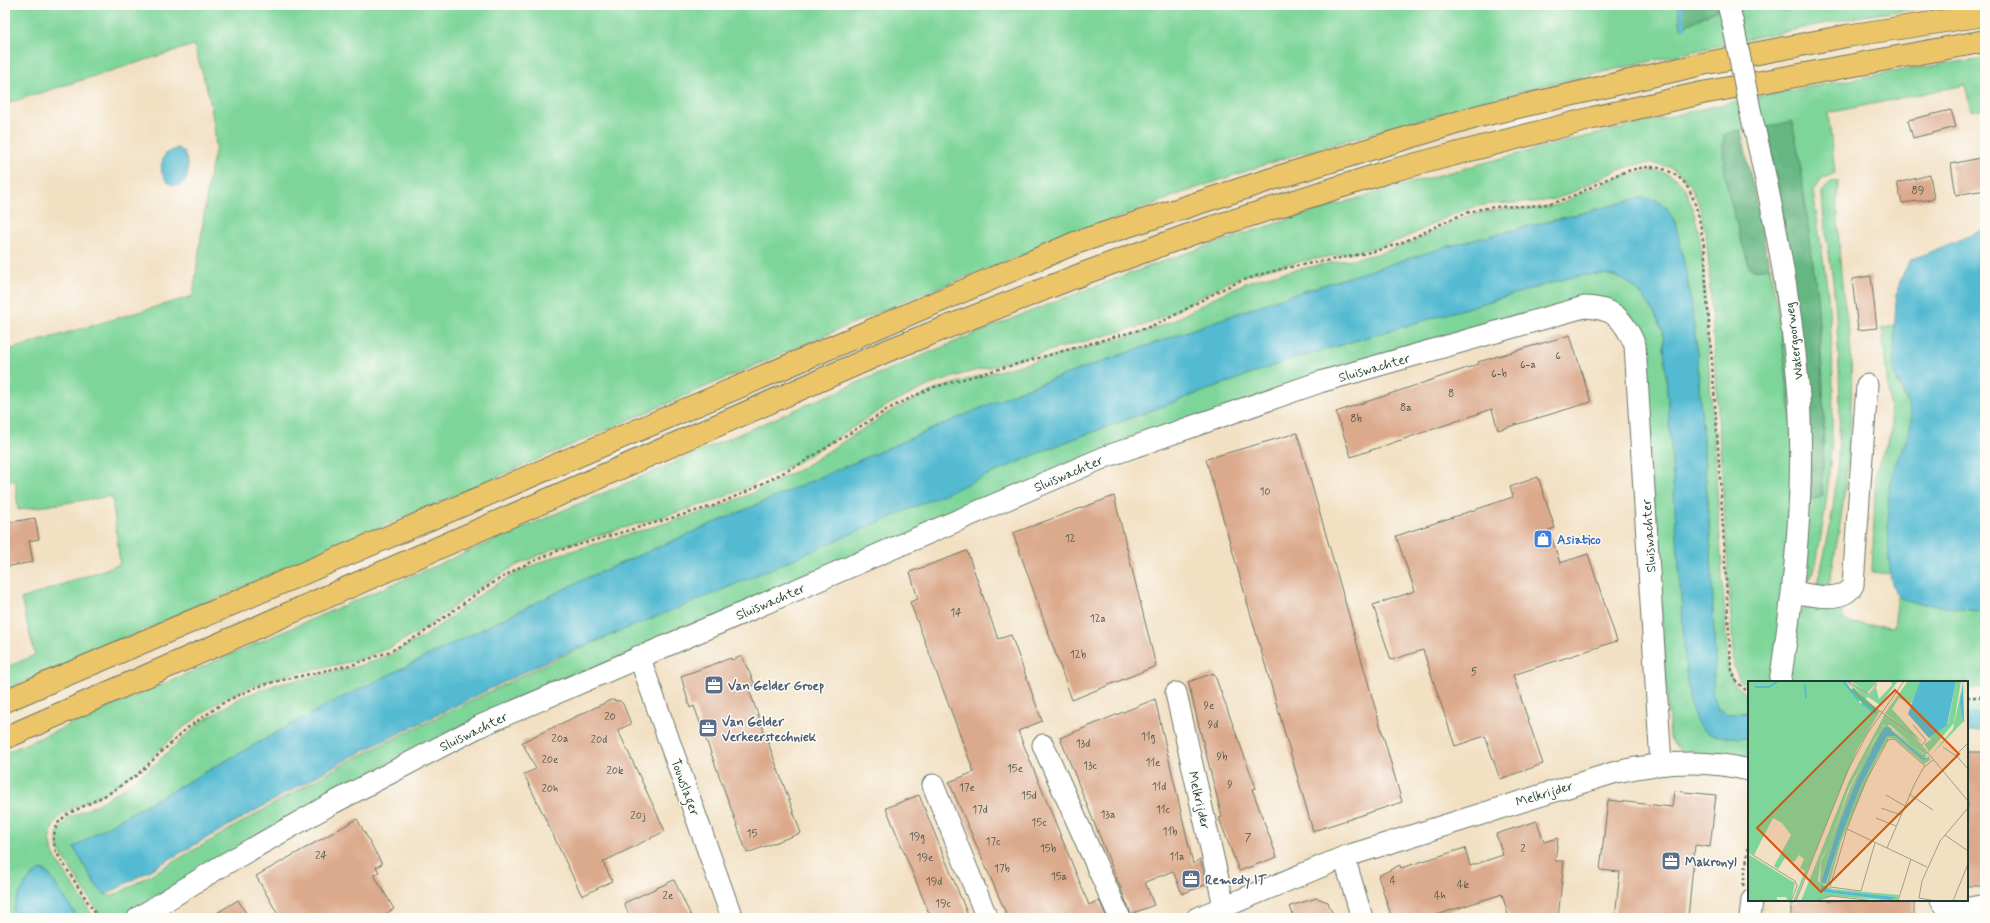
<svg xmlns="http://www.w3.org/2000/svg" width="1990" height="923" viewBox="0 0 1990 923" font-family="Mynerve,sans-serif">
	<rect width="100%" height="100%" fill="#fdfcf7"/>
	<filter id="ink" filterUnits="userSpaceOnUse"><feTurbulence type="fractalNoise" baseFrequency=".025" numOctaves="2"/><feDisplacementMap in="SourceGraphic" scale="8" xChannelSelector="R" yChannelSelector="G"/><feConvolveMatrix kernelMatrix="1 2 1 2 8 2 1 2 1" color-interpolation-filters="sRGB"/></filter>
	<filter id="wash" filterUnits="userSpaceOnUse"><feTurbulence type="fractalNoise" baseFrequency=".012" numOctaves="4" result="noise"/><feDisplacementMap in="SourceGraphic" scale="16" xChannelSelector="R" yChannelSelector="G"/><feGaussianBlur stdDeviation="0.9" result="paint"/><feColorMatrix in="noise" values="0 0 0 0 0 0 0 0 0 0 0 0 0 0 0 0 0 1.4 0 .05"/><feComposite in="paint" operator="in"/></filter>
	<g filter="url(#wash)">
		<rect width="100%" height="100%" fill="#f2e0c3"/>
		<path fill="#7ed59a" stroke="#4e8967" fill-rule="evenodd" d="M5 5H1678L1681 28 1722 7 1730 43 1533 88 1285 158 1182 193 902 302 5 690V668L35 655 21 599 120 564 112 496 18 510 15 480 5 482V351L193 296 209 178 216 147 214 125 209 96 194 45 5 104Z
			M1757 5H1777L1781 11 1817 5H1941L1863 16 1741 40 1736 7Z
			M1985 58V113L1984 109 1971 111 1965 85 1828 113 1835 173 1820 180 1813 191C1817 223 1823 255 1827 287 1836 368 1835 455 1821 535 1818 549 1817 574 1806 584L1803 582V511L1754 97 1904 70ZM1767 127 1799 156 1817 296 1823 379 1824 417 1822 495 1810 500 1811 461 1786 232Z
			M1742 100 1748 129 1741 130 1753 270 1770 268 1780 325 1787 383 1794 449V483L1774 682H1749V689L1739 679 1734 667 1708 256C1705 226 1700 177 1666 166 1626 154 1589 190 1554 199 1529 205 1504 201 1479 206 1447 213 1421 233 1391 243 1345 257 1295 259 1249 274 1212 286 1182 311 1145 325L963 374 930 385 888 405 798 462 745 488 712 502 555 548 517 565 481 586 422 630 389 648 354 661 273 678 224 698 184 727 135 772 106 792 65 812 54 823 50 838 53 854 94 918H78L48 873 44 870C27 871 13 904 13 918H5V753C222 658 439 564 657 470 831 394 1004 317 1184 254 1367 191 1554 142 1742 100Z
			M1651 171C1667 171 1681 179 1687 194 1706 236 1704 295 1707 341 1715 450 1721 559 1728 668L1733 683 1749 697 1748 712 1728 714 1718 709 1712 695 1715 662 1711 551 1696 342 1687 275 1675 222 1669 212 1665 206 1642 198 1446 247 1281 298 1025 389 589 577 325 706 99 831 74 848C81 858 96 892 107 895 111 897 115 895 119 893L347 762 560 657 1060 444 1286 361 1572 277C1581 276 1590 274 1599 274 1632 274 1652 304 1663 331L1686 670C1690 700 1689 735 1728 737 1734 737 1743 739 1749 737V754L1742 758 1687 755 1675 746 1670 738 1643 353 1617 306 1367 361 512 700 328 795 121 918H102L59 851 57 838 58 832 68 818 96 805 124 788 155 764 201 722 242 697 275 685 356 667 392 654 425 636 485 591 520 571 558 555 714 509 748 495 802 468 891 411 932 391 965 380 1147 331 1173 321 1219 295 1250 281 1275 274 1377 254 1411 243 1457 220 1479 213 1505 209H1534L1557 205 1609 181 1630 174Z
			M1838 181C1837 218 1839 256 1843 293 1846 313 1850 333 1851 353 1854 430 1845 505 1830 580L1827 586 1819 587 1817 583C1844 490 1843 388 1834 291 1831 259 1823 225 1822 192L1831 182Z
			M1896 326 1895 370 1898 384 1910 409 1911 419 1910 433 1896 462 1889 485V543L1891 574 1872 572 1876 470 1892 430 1882 328Z
			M1898 596 1910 602 1985 612V688H1967V682H1787L1798 616C1807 600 1826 604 1842 604V618L1850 623 1894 627Z
			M1967 702H1985V714H1967Z"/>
		<path fill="#66b682" stroke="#427a5b" d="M1678 5H1721L1722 7 1681 28Z
			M1792 121 1799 155 1817 296 1824 417 1822 495 1810 501 1811 461 1786 232 1767 127Z
			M1741 130 1770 268 1753 270 1749 267C1738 224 1719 179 1724 134Z"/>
		<path fill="#53bad1" stroke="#397c82" d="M1777 5H1817L1782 11Z
			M178 148 184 152C203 204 145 188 166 153Z
			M1642 198 1656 200 1665 206 1669 212 1675 222 1687 275 1696 342 1711 551 1715 662 1712 695 1718 709 1728 714 1749 713V737L1747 738C1735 737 1722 738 1710 734 1688 725 1689 689 1686 670L1663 331C1652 304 1632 274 1599 274 1590 274 1581 276 1572 277L1286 361 1060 444 708 596 551 659 347 759 106 895 98 888 74 848 99 831 325 706 589 577 1025 389 1281 298 1446 247Z
			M1985 229V612L1910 602C1903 600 1898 597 1894 590 1887 578 1887 499 1890 484 1894 461 1911 441 1911 418 1911 402 1899 388 1895 372 1893 361 1895 304 1897 293 1899 282 1905 268 1911 260Z
			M1967 714H1985V731H1967Z
			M40 870 48 873 78 918H13C13 899 25 881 40 870Z"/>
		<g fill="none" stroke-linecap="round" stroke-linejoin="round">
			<path stroke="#53bad1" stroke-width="4.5" d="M1680 5 1684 27"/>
		</g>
		<g id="blocks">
			<path fill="#dba98b" d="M1951 110 1956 127 1913 138 1908 120Z
				M1985 157V190L1956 195 1951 164Z
				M1930 175 1934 199 1902 203 1897 183Z
				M1871 276 1877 328 1858 330 1852 279Z
				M1570 335 1591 402 1498 430 1492 409 1351 457 1336 412 1479 364 1478 362Z
				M1297 433 1402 802 1313 831 1206 459Z
				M1538 477 1555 528 1549 530 1560 563 1588 554 1617 641 1513 675 1543 764 1500 779 1485 736 1455 746 1423 650 1391 660 1373 605 1415 591 1396 536 1513 497 1510 487Z
				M1114 496 1156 666 1072 700 1013 533Z
				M35 518 39 539 29 541 33 562 5 567V523Z
				M967 551 998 639 1011 635 1042 721 1018 731 1089 905 1099 900 1107 918H1008L949 782 974 772 910 602 918 599 910 572Z
				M742 656 755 685 748 687 801 833 747 853 694 706 690 708 681 676 731 658 732 660Z
				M1214 673 1256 788 1252 789 1277 857 1239 871 1219 818 1222 817 1188 682Z
				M1155 699 1193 864 1200 859 1207 884 1182 894 1173 871 1145 882 1154 905 1131 914 1060 738Z
				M611 700 620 701 623 704 631 724 618 730 665 831 603 862 612 881 582 896 524 774 536 769 522 742Z
				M1967 752H1985V886H1967Z
				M1674 791 1716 795 1710 847 1695 845 1688 918H1615L1620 872 1600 870 1608 800 1672 807Z
				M919 795 969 918H931L886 808Z
				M357 819 382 864 376 867 379 872 374 875 394 909 378 918H280L256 876Z
				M1537 821 1544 842 1558 838 1555 861H1564L1558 918H1509L1502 894 1427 918H1392L1378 876 1400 865 1401 868 1465 848 1470 866 1503 855 1496 834Z
				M674 880 692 918H630L624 903Z
				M1317 898 1328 902 1334 918H1294L1290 906Z
				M238 900 249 918H209Z
				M1796 900H1914V918H1791V905L1796 903Z"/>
		</g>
	</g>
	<g filter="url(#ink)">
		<use href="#blocks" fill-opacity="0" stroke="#697666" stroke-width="1"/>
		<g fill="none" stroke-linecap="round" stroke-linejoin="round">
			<defs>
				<path id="minor" d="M1728 5 1733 24
					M1751 114C1772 202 1790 293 1798 383 1806 483 1795 583 1780 682
					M1793 592C1810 595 1843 604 1853 585L1867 385
					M639 656 732 918
					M1176 693 1224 906
					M1043 745 1120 918
					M933 785 987 918
					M1344 857 1362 918
					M1941 900 1955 918 1960 910 1985 905
					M138 918 218 868 331 804 480 726 1105 457 1320 382 1584 307C1614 308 1623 318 1635 345L1661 764
					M1197 918 1344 857 1616 772C1659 762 1706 759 1749 770
					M1750 918 1752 900"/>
				<path id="highway" d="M5 701 1075 243 1272 179 1479 116 1702 64 1846 36 1985 15
					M5 738 889 350 1085 273 1194 233 1390 171 1593 118 1702 93 1985 41"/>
			</defs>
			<use href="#minor" stroke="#697666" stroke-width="23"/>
			<use href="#highway" stroke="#697666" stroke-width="24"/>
			<path stroke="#697666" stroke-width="2.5" stroke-dasharray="3 3" stroke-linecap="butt" d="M1967 697H1985
				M1743 886 1749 844
				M98 918 56 852 53 838 57 824 66 815 108 794 137 775 186 729 226 701 257 687 274 682 355 664 391 651 423 633 483 589 518 568 557 551 713 506 746 492 800 464 890 408 931 388 1146 328C1182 315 1211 291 1247 279 1294 262 1345 261 1392 246 1423 236 1449 216 1481 209 1505 204 1531 209 1555 202 1589 193 1611 170 1649 167 1662 167 1674 172 1683 181 1696 196 1700 222 1703 241 1706 255 1705 269 1706 284 1708 310 1710 337 1712 364 1720 465 1725 566 1731 667L1736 681 1749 693"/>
			<use href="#minor" stroke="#fff" stroke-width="21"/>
			<use href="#highway" stroke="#ecc569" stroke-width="22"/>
			<defs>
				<path id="minor-bridge" d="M1733 24 1751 114"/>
			</defs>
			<use href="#minor-bridge" stroke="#697666" stroke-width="23" stroke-linecap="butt"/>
			<use href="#minor-bridge" stroke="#fff" stroke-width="21"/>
		</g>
	</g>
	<defs>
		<symbol id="shop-square" viewBox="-11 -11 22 22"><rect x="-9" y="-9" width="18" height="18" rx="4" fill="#3f7fe0" stroke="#fdfcf7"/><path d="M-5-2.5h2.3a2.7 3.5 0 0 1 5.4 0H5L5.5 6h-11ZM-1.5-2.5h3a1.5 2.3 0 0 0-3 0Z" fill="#fff"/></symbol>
		<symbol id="office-square" viewBox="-11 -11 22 22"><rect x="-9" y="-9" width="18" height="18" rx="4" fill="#5c6f8a" stroke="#fdfcf7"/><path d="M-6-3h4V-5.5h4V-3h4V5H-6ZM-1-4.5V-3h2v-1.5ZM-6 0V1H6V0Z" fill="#fff"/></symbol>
	</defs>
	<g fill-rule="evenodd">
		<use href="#shop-square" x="1532" y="528" width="22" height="22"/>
		<use href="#office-square" x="703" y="674" width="22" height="22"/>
		<use href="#office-square" x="697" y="717" width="22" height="22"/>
		<use href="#office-square" x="1660" y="850" width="22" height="22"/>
		<use href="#office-square" x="1180" y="868" width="22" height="22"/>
	</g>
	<g text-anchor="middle" stroke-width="3" stroke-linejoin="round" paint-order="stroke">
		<g font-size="11" fill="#4e584a">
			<text x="1918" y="194">89</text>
			<text x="1558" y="359">6</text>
			<text x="1528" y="368">6-a</text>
			<text x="1499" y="377">6-b</text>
			<text x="1451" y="397">8</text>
			<text x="1406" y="411">8a</text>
			<text x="1356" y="422">8b</text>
			<text x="1265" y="495">10</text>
			<text x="1070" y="542">12</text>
			<text x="956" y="616">14</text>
			<text x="1098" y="622">12a</text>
			<text x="1078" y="658">12b</text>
			<text x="1474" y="675">5</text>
			<text x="1209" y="709">9e</text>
			<text x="610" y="720">20</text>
			<text x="1213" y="728">9d</text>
			<text x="1148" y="740">11g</text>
			<text x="560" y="742">20a</text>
			<text x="599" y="743">20d</text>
			<text x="1083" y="747">13d</text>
			<text x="1222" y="760">9b</text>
			<text x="550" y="763">20e</text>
			<text x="1153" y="766">11e</text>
			<text x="1090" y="769">13c</text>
			<text x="1015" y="772">15e</text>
			<text x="615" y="774">20k</text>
			<text x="1230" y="788">9</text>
			<text x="1159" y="790">11d</text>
			<text x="967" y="791">17e</text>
			<text x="550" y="792">20h</text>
			<text x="1029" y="799">15d</text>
			<text x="980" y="813">17d</text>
			<text x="1163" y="813">11c</text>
			<text x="1108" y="818">13a</text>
			<text x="638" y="819">20j</text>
			<text x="1039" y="826">15c</text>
			<text x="1170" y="835">11b</text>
			<text x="752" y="837">15</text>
			<text x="917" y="840">19g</text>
			<text x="1248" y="841">7</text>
			<text x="993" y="845">17c</text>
			<text x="1048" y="852">15b</text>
			<text x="1523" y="852">2</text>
			<text x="321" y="859">24</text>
			<text x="1177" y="860">11a</text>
			<text x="925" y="861">19e</text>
			<text x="1002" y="872">17b</text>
			<text x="1059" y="880">15a</text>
			<text x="1393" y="884">4</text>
			<text x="934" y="885">19d</text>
			<text x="1463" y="888">4k</text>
			<text x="668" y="899">2e</text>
			<text x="1440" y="899">4h</text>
			<text x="943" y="907">19c</text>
		</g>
		<g font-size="13" fill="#1f3d34" stroke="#fdfcf7">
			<text transform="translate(1793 341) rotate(-97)" y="5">Watergoorweg</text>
			<text transform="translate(1374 367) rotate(-16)" y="5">Sluiswachter</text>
			<text transform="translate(1068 473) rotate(-23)" y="5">Sluiswachter</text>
			<text transform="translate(1648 536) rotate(-94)" y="5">Sluiswachter</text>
			<text transform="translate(770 601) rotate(-23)" y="5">Sluiswachter</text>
			<text transform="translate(473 731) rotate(-26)" y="5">Sluiswachter</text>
			<text transform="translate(686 787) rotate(70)" y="5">Touwslager</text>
			<text transform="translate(1544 793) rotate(-17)" y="5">Melkrijder</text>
			<text transform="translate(1200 800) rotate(77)" y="5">Melkrijder</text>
		</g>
		<g font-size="13" font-weight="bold" fill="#366cbe" stroke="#fdfcf7" text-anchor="start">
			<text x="1557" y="544">Asiatico</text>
		</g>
		<g font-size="13" font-weight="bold" fill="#4e5e75" stroke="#fdfcf7" text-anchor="start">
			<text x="728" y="690">Van Gelder Groep</text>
			<text x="722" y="726">Van Gelder<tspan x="722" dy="15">Verkeerstechniek</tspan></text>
			<text x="1685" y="866">Makronyl</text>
			<text x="1205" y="884">Remedy IT</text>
		</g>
	</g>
	<g transform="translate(1748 681)">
		<rect width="220" height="220" fill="#f2e0c3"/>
		<path d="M0 0H98L112 22 132 30 109 69 47 220H45L57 190 52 187 56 178 51 174 46 181 37 177 30 188 26 185 43 154 34 142 25 137 6 174 0 170ZM103 0H127V4L119 12ZM143 0H150L132 24 120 16 117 18 102 1 121 14 128 6 131 18 144 4ZM160 0H175L163 23 151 17 144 28 175 62 137 32ZM208 0H213L206 42 181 71 176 63 183 59 182 57 200 42ZM213 11 215 41 183 74 205 48ZM137 33 164 54 180 73H175L142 44H135L100 109 81 165 73 178 70 200 84 208 151 214 149 220 85 215 66 220H53L101 100ZM72 205 82 209 148 216 143 219 76 211ZM139 44 179 75 176 77 145 49 136 47 107 103 90 146 73 201H79L93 154 113 104 139 55H147L175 79 181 75 182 79 176 83 147 58 141 57 129 77 93 160 81 204 72 202 73 180 81 165 101 110 126 59 135 45ZM0 173 47 202 43 220H40L38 216H29V220H0Z" fill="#7ed59a" fill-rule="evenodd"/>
		<path d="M105 7 129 28 127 33 113 21 103 9Z" fill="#66b682"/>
		<path d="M208 0 199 44 181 57 160 33 171 3 175 0ZM215 0 216 40 184 73 215 41 212 22ZM140 46 176 77H181L175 79 147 55H139L113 104 93 155 78 202 73 201 90 146 107 103 130 57 136 47ZM73 204 82 209 148 216 143 219 76 211 73 209Z" fill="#53bad1"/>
		<path fill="none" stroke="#53bad1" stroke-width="2" d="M95 0 111 20M57 4 58 17M7 6H21L30 0M114 22 127 32"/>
		<path fill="none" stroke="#9e9f8a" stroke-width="1" d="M99 0 118 20 165 54 220 120M99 0 121 13 128 5V0M165 44 178 59 174 64M220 62 208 74 220 88M195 66 208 75M161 113 185 129M138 114 157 125M133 127 153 134M128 137 148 145M99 148 179 186M197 154 220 170M127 162 113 210 82 206 99 148 117 102 140 59 146 58 177 85M139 167 167 102 176 86 185 79M0 171 47 200 49 205 43 220M48 220 100 89 119 53 156 0M67 220 83 215 127 220M150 220 163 178M188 220 171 217 174 200 192 160 220 127M205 220 220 183"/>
		<path fill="#d45610" fill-opacity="0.15" stroke="#d45610" stroke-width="2" d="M147 9 211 73 73 211 9 147Z"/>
		<rect width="220" height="220" fill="none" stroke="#1f3d34" stroke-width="2"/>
	</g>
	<rect width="1990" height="923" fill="none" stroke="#fdfcf7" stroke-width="20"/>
</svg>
